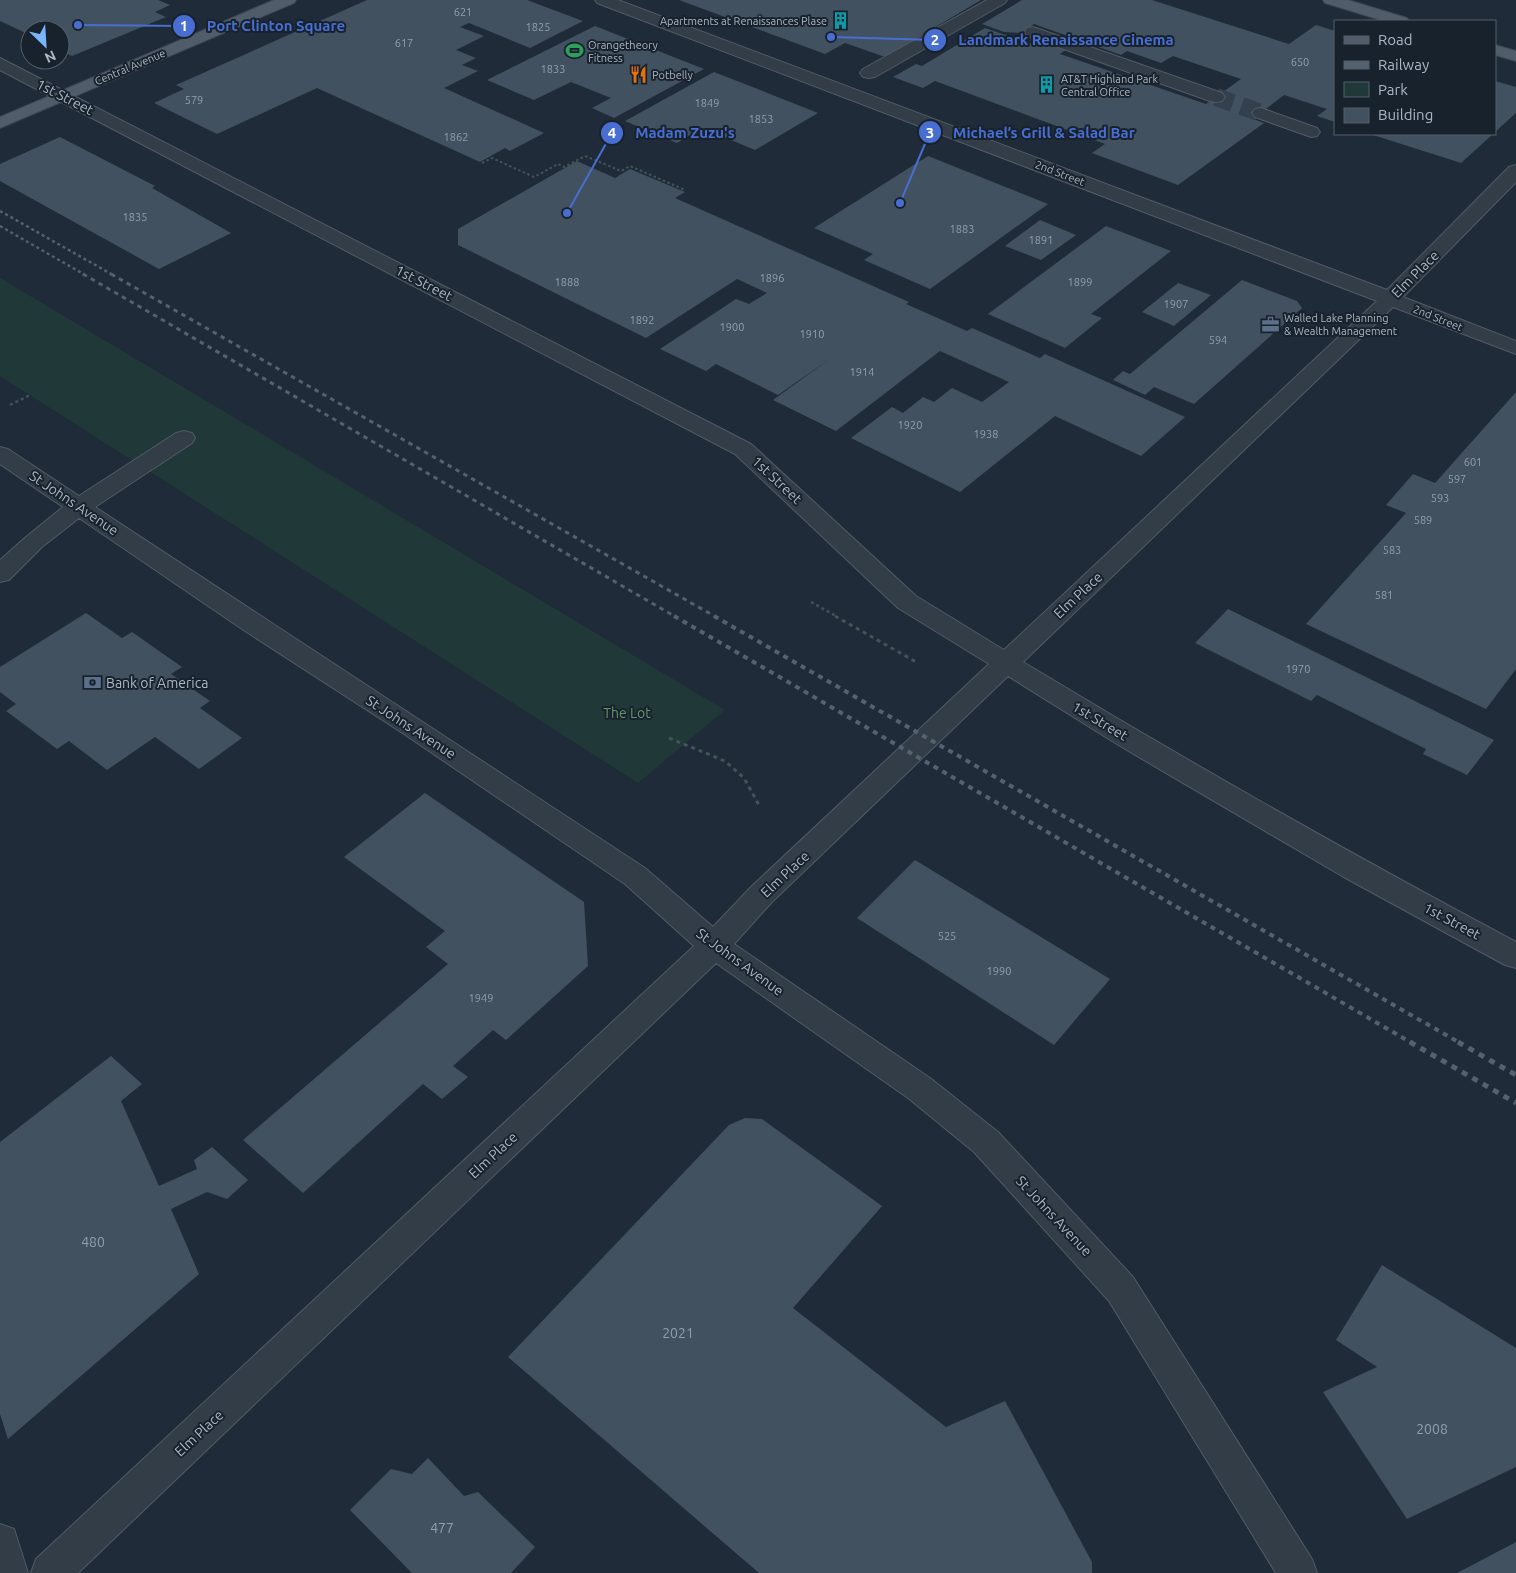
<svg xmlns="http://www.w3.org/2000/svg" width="1516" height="1573" viewBox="0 0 1516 1573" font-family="Ubuntu,sans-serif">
	<rect width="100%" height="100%" fill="#1f2b38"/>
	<path fill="#213839" d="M0 278 725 710 638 783 0 376Z"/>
	<path fill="#425160" d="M0 0H158L170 5 155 12 166 17 72 56 60 50V30H30V35L0 21Z
		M367 0H527L583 21 530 48 469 23 460 27 484 36 456 50 476 58 462 65 478 71 444 88 544 133 510 151 505 148 480 162 317 88 217 134 154 103 184 89 176 85Z
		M679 0H981L885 57 845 43 825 54Z
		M1022 0H1152L1289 44 1316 25 1335 31V122L1317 116 1327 109 1284 95 1253 119 1264 123 1178 185 1092 153 1105 144 935 81 923 88 893 77 916 64 922 66 985 28 1032 44 1039 40 1067 49 1060 54 1206 104 1241 79 1173 56 1161 63 1127 51 1121 55 1034 24 1021 33 1004 32 982 24Z
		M595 26 704 69 614 118 592 108 611 98 571 82 534 100 487 80Z
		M39 60H55L61 63 52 66Z
		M714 72 765 92 818 113 755 150 702 128 677 143 625 121Z
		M1495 81 1516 87V113L1495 132Z
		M1370 134H1493L1461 163Z
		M60 137 155 186 152 188 231 233 159 269 0 181V164Z
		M928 156 1048 204 930 289 864 260 873 254 814 228Z
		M577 161 615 178 630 169 685 192 675 198 909 302 906 304 967 331 972 328 1040 358 1045 354 1185 417 1141 456 1055 416 960 492 851 438 892 407 903 413 923 397 934 402 952 388 982 402 1009 382 940 351 836 431 773 400 831 358 778 395 716 364 706 371 660 349 736 299 749 304 767 293 737 279 646 338 458 245V229Z
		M1040 220 1076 235 1041 260 1005 246Z
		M1106 226 1171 251 1091 314 1102 318 1065 348 988 314Z
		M1242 280 1297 301 1302 308 1194 404 1154 387 1145 395 1113 380 1123 371 1130 374Z
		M1178 283 1211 295 1174 326 1142 312Z
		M1516 392V669L1486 709 1306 624 1406 513 1386 505 1413 474 1435 483Z
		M1228 609 1494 740 1467 775 1423 754 1426 749 1317 695 1311 701 1195 643Z
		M86 613 122 638 132 632 182 667 171 674 210 701 200 708 242 738 199 769 155 737 107 770 69 741 57 749 6 711 16 704 0 692V667Z
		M425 793 584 902 588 966 506 1040 493 1030 453 1066 468 1077 442 1099 423 1084 303 1193 243 1140 448 964 426 947 445 931 344 857Z
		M915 860 1110 979 1054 1045 857 918Z
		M111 1056 142 1084 121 1101 159 1186 197 1169 194 1160 212 1147 248 1180 227 1199 207 1192 171 1209 199 1274 8 1439 0 1414V1142Z
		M745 1118 762 1119 882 1206 793 1308 946 1427 1005 1401 1092 1562V1573H759L508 1357 729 1125Z
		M1382 1265 1516 1348V1467L1407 1519 1323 1392 1377 1367 1336 1340Z
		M428 1458 464 1496 478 1492 535 1547 511 1573H412L350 1510 391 1469 412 1474Z
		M1516 1542V1573H1457Z"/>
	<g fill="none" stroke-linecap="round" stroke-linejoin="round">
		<path stroke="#34404d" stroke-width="18" stroke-dasharray="18 9" stroke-linecap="butt" d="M1216 97 1261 113"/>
		<defs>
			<path id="minor" d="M595 0H618L1387 290 1509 167 1516 165V182L1403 297 1516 341V354L1393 307 1023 662C1185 760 1349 853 1516 942V968L1505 965 1342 876 1120 746 1008 676 772 902 734 944 930 1078 998 1132 1133 1277 1312 1559 1317 1573H1276L1109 1301 974 1152 908 1098 716 963 78 1573H31L36 1559 694 946 625 884 404 734 245 631 79 518 42 547 9 580 0 582V560L26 537 63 507 0 464V447L8 449 79 496 176 433 184 431 192 433 195 438 192 443 95 507 645 868 713 927 752 886 989 664 898 608 735 454 0 70V58L751 444 916 596 1004 650 1377 301 597 3Z
				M987 0H1007L1005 3 875 77 869 78 863 77 860 73 863 69Z
				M1033 27 1222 93 1225 97 1222 101 1216 102 1210 101 1027 36 1025 32 1027 28Z
				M1261 108 1317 128 1320 132 1317 136 1311 137 1255 117 1252 113 1255 109Z
				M0 1524 14 1529 28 1573H0Z"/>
			<path id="major" d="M274 0H296L294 3 0 128V117Z
				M1323 0H1348L1407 18 1409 21H1384L1325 3Z
				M1495 45 1516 51V61L1495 55Z"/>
		</defs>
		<use href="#minor" stroke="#505b66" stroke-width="2"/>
		<use href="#major" stroke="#3c4652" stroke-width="2"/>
		<path stroke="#3f5556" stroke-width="2" stroke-dasharray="2.5 2.5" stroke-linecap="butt" d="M482 163 492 158 534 177 558 164 564 167 585 156 621 171 630 166 685 190"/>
		<path stroke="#3f5556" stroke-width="2.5" stroke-dasharray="3 3" stroke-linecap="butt" d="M10 405 30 395
			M811 602 838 617"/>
		<path stroke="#3f5556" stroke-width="3" stroke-dasharray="4 4" stroke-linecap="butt" d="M835 616 918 663
			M669 738 725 761 744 778 760 807"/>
		<use href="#minor" fill="#333d48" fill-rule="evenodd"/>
		<use href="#major" fill="#505c69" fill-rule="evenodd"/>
		<path stroke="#546170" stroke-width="2.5" stroke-dasharray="3 3" stroke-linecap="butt" d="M0 211 113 275
			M0 226 85 275"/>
		<path stroke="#546170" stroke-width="3" stroke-dasharray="4.5 4.5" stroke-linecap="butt" d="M83 274 676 617
			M111 274 716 617"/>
		<path stroke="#546170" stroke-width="4" stroke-dasharray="5 5" stroke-linecap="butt" d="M674 616 1412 1043
			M714 616 1460 1043"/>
		<path stroke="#546170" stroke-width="5" stroke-dasharray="6 6" stroke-linecap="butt" d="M1410 1042 1516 1103
			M1458 1042 1516 1075"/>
	</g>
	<defs>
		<symbol id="building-bare" viewBox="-9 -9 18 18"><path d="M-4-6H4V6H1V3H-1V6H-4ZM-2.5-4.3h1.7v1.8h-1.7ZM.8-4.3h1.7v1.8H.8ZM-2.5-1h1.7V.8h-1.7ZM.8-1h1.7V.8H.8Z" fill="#0f9aa8" stroke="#18222d" stroke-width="2.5" paint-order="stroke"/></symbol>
		<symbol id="stadium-bare" viewBox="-9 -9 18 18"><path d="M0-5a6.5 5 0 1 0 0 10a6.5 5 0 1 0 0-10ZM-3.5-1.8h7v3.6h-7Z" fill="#2e9e5b" stroke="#18222d" stroke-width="2.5" paint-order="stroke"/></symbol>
		<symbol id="restaurant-bare" viewBox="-9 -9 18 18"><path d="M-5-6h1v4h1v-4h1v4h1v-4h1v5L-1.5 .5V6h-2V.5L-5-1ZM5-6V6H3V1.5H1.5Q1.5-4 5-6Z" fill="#e8710a" stroke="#18222d" stroke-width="2.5" paint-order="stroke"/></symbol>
		<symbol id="office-bare" viewBox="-9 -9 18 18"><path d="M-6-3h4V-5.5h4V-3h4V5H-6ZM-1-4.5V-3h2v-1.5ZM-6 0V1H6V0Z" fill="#5c6f8a" stroke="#18222d" stroke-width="2.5" paint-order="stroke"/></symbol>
		<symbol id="bank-bare" viewBox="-9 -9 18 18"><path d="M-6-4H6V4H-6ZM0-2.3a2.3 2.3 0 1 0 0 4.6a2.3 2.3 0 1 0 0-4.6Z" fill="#5c6f8a" stroke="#18222d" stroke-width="2.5" paint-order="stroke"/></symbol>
	</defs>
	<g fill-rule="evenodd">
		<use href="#building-bare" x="828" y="8" width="25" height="25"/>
		<use href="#stadium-bare" x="562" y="38" width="25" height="25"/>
		<use href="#restaurant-bare" x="626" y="62" width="25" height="25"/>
		<use href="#building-bare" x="1034" y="72" width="25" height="25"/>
		<use href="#office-bare" x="1258" y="312" width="25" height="25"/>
		<use href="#bank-bare" x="80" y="670" width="25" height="25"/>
	</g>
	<g text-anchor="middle" stroke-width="4" stroke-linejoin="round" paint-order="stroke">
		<g font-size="11" fill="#929eac">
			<text x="463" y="16">621</text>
			<text x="538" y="31">1825</text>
			<text x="404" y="47">617</text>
			<text x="1300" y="66">650</text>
			<text x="553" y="73">1833</text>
			<text x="194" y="104">579</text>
			<text x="707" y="107">1849</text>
			<text x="761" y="123">1853</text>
			<text x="456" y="141">1862</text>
			<text x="135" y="221">1835</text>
			<text x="962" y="233">1883</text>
			<text x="1041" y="244">1891</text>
			<text x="772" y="282">1896</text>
			<text x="567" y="286">1888</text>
			<text x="1080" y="286">1899</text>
			<text x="1176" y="308">1907</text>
			<text x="642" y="324">1892</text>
			<text x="732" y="331">1900</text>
			<text x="812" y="338">1910</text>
			<text x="1218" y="344">594</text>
			<text x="862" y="376">1914</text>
			<text x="910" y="429">1920</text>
			<text x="986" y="438">1938</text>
			<text x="1473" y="466">601</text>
			<text x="1457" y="483">597</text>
			<text x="1440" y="502">593</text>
			<text x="1423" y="524">589</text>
			<text x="1392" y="554">583</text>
			<text x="1384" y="599">581</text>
			<text x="1298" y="673">1970</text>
			<text x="947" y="940">525</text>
			<text x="999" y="975">1990</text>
			<text x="481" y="1002">1949</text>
		</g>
		<g font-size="11" fill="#adb8c5" stroke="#18222d" text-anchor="start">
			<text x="827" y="25" text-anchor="end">Apartments at Renaissances Plase</text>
			<text x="588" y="49">Orangetheory<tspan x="588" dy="13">Fitness</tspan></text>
			<text x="652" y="79">Potbelly</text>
			<text x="1061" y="83">AT&amp;T Highland Park<tspan x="1061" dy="13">Central Office</tspan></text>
			<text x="1284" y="322">Walled Lake Planning<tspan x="1284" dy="13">&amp; Wealth Management</tspan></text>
		</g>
		<g font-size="11" fill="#adb8c5" stroke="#18222d">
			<text transform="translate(130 67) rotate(-23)" y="4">Central Avenue</text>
			<text transform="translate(1060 173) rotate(21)" y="4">2nd Street</text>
			<text transform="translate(1438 318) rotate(22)" y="4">2nd Street</text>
		</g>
		<g font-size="14" fill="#adb8c5" stroke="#18222d">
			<text transform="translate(65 97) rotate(27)" y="5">1st Street</text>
			<text transform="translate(1415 274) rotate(-45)" y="5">Elm Place</text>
			<text transform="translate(424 283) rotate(27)" y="5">1st Street</text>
			<text transform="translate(777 480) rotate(43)" y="5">1st Street</text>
			<text transform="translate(74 503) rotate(34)" y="5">St Johns Avenue</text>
			<text transform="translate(1078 595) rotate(-43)" y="5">Elm Place</text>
			<text transform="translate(1100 721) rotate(31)" y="5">1st Street</text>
			<text transform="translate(411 727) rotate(33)" y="5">St Johns Avenue</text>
			<text transform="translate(785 874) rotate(-43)" y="5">Elm Place</text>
			<text transform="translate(1452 921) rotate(28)" y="5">1st Street</text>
			<text transform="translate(740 962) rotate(36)" y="5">St Johns Avenue</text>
			<text transform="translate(493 1155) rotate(-43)" y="5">Elm Place</text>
			<text transform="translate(1054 1216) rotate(47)" y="5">St Johns Avenue</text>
			<text transform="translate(199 1433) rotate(-43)" y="5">Elm Place</text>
		</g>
		<g font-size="14" fill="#adb8c5" stroke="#18222d" text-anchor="start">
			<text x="106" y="688">Bank of America</text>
		</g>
		<g font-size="14" fill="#64966c" stroke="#18222d">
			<text x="627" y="718">The Lot</text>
		</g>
		<g font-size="14" fill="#929eac">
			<text x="93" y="1247">480</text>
			<text x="678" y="1338">2021</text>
			<text x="1432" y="1434">2008</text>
			<text x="442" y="1533">477</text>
		</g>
	</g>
	<path fill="none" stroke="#486ed2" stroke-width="2" d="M78 25L184 26M831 37L935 40M900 203L930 132M567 213L612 133"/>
	<g fill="#486ed2" stroke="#18222d" stroke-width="2">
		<circle cx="78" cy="25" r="5"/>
		<circle cx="831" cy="37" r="5"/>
		<circle cx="900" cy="203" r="5"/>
		<circle cx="567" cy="213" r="5"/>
		<circle cx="184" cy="26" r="12"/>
		<circle cx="935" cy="40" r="12"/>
		<circle cx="930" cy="132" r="12"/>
		<circle cx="612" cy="133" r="12"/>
	</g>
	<g font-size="15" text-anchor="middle" font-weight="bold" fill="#fff">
		<text x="184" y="31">1</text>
		<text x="935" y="45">2</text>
		<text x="930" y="138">3</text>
		<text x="612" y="138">4</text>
	</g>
	<g font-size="15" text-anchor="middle" font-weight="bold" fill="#486ed2" stroke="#18222d" stroke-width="4" stroke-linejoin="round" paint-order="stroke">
		<text x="276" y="31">Port Clinton Square</text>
		<text x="1066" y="45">Landmark Renaissance Cinema</text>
		<text x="1044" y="138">Michael’s Grill &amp; Salad Bar</text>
		<text x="685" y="138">Madam Zuzu's</text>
	</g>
	<rect x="1334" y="20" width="162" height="115" fill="#18222d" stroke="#545e6a"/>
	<rect x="1344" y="36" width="25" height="8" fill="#505c69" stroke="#545e6a"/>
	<text x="1378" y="45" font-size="15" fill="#adb8c5">Road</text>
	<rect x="1344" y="61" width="25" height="8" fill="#546170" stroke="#545e6a"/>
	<text x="1378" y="70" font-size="15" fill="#adb8c5">Railway</text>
	<rect x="1344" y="82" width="25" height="15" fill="#213839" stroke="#545e6a"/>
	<text x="1378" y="95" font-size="15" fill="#adb8c5">Park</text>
	<rect x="1344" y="108" width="25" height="15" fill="#425160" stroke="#545e6a"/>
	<text x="1378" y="120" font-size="15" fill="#adb8c5">Building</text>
	<g transform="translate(45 45) rotate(155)"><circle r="24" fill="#18222d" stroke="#545e6a"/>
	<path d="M0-4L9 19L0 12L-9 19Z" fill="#7bb5fc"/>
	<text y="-8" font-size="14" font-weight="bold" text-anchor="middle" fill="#adb8c5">N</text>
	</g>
</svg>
